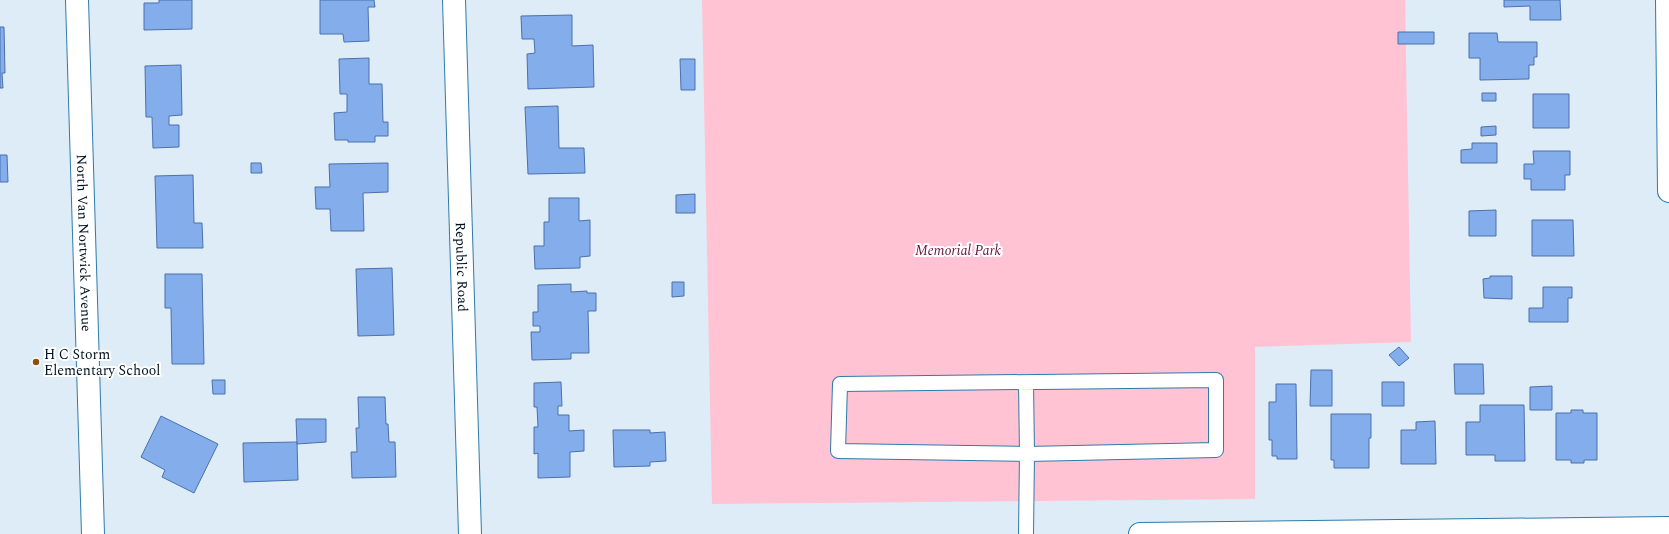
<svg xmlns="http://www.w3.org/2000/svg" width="1669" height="534" viewBox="0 0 1669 534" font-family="Spectral,serif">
	<rect width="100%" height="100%" fill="#deecf7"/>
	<path fill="#ffc3d4" d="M702 0H1405L1411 342 1255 347V499L712 504Z"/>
	<path fill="#84adec" stroke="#4b70ac" d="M159 0H192V29L144 30V3H159Z
		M320 0H374L375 7H368L369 41 344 42 343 34H320Z
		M1504 0H1560L1561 20H1530V6L1504 7Z
		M572 15V46L593 45 594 87 528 89 527 54 535 53 534 39H522L521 16Z
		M0 27H4L5 73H2L3 88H0Z
		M1398 32H1434V44H1398Z
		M1469 33H1497L1498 42H1537V57H1534V65H1529V79L1480 80V58H1469Z
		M369 58V84H382L383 122H388V136H375V142H348V140H335L334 113 347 112V94H340L339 59Z
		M680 59H695V90H681Z
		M181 65 182 115 169 116V125H179V147L153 148 152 117H146L145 66Z
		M1482 93H1496V101H1482Z
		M1533 94H1569V128H1533Z
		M558 106 559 148H584L585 173 528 174 525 107Z
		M1496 126V135L1481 136V127Z
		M1472 143H1497V163H1461V150L1472 149Z
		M1533 151H1570V175H1565V190H1531V179H1524V164H1534Z
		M0 155H7L8 182H0Z
		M251 163H261L262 173H251Z
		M388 163V192L363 193 364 231H331L330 209H316L315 187H330L329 164Z
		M193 175 194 223H202L203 248H157L155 176Z
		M695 194V213H676V195Z
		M549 198H579V221L590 220V256L580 257V268L535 269 534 246H544V222H549Z
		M1496 210V236H1469V211Z
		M1532 220H1573L1574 256H1532Z
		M392 268 394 335 358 336 356 269Z
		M165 274H202L204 364H172L171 308H165Z
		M1490 276H1512V299L1484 298 1483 279 1490 278Z
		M672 282H684V296L672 297Z
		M571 284V292L587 291V293H596V311H588L589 353H571V359L532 360 531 332H540V326H533V312H538V285Z
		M1543 287H1572V298H1568V322H1529V308H1543Z
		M1399 347 1409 358 1399 366 1389 355Z
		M1454 364H1483L1484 394H1455Z
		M1311 370H1332V406H1310Z
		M212 380H225V394H213Z
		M561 382 562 406H558V415H569V431L584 430V451L570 452V477L538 478V453L534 454V427H538L537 407H534V383Z
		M1382 382H1404V406H1382Z
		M1276 384H1296L1297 459H1277V456H1272V440H1269V402H1276Z
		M1552 386V410H1530V387Z
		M358 397H385L386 424H388L389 442H395L396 477 352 478 351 452H357L356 428H359Z
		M1480 405H1524L1525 461H1495V455H1466V422H1480Z
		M1571 410H1583V413H1597V460H1584V463H1571V460H1556V413H1571Z
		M1331 414H1371V438H1369V468H1334V460H1331Z
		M161 416 218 444 194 493 162 477 165 470 141 457Z
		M296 419H326V442L297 444Z
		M1435 421 1436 464H1401V430H1416V422Z
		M613 430H650V433L665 432 666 461 650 462V466L614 467Z
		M297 442 298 480 244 482 243 443Z"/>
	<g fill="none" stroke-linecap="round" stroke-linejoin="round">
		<defs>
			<path id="service" d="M1216 380V450L1027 454 838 451 840 384Z
				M1026 534 1027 454 1026 383"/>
			<g id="minor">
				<path id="s1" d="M77 0 93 534"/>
				<path id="s2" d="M454 0 470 534"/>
				<path d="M1667 0 1669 191"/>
				<path d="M1140 534 1669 528"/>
			</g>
		</defs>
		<use href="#service" stroke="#2f7ba9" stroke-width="16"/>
		<use href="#minor" stroke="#2f7ba9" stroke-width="24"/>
		<use href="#service" stroke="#fff" stroke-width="14"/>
		<use href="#minor" stroke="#fff" stroke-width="22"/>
	</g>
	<circle fill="#8c4f11" stroke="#fff" stroke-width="1.5" cx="36" cy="362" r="4"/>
	<g text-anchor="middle" stroke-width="4" stroke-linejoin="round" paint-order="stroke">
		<g font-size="14" fill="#001220" stroke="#fff">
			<text dy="5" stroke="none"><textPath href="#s1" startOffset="243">North Van Nortwick Avenue</textPath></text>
			<text dy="5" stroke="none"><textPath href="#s2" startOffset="267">Republic Road</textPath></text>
		</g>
		<g font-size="14" font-style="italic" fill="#661337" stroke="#fff">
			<text x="958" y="255">Memorial Park</text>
		</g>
		<g font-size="14" fill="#001220" stroke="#fff" text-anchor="start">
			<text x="44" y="359">H C Storm<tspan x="44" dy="16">Elementary School</tspan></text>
		</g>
	</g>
</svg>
